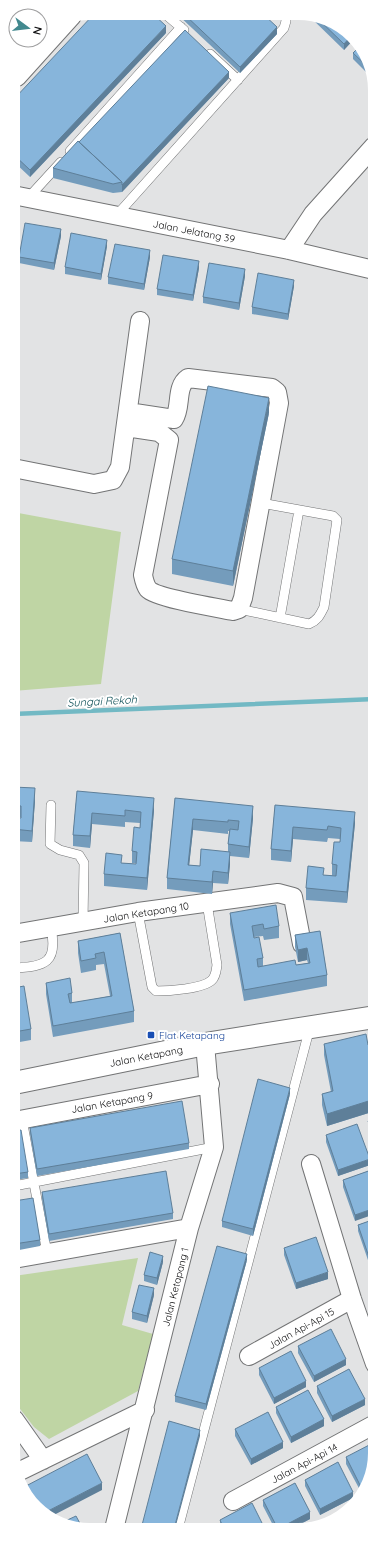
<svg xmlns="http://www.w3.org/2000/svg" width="388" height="1543" viewBox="0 0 388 1543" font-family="Quicksand,sans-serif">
	<rect width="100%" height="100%" fill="#e2e3e4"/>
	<path fill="#bfd5a4" d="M13 512 121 532 101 684 13 691Z
		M138 1258 122 1325 153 1334 138 1391 49 1439 34 1427 14 1401V1276Z"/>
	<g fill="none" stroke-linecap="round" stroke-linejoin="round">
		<path stroke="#72b9c4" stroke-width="4.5" d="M13 714 375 699"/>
		<defs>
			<path id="lane" d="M165 14 184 30
				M210 54 238 80
				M70 151 181 27
				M28 198 61 162
				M116 216 284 28 286 21 285 14
				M239 609 309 624C318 620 320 615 324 607L337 520 333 516 261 503
				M280 618 299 510
				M51 805 50 844 60 850 79 855 84 863 83 922
				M138 912 152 987 156 991C168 991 203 989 212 980 216 976 216 971 217 965L207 903
				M13 968C46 967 58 962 51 928
				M22 1119 47 1253
				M14 1186 214 1147
				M178 1529 310 1027"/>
			<path id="street" d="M17 77 72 16
				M13 195 289 250 374 270
				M289 250 313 214 374 146
				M126 427 159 432 169 440 143 575C144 580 145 585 148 589 156 598 218 608 233 611L239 609 243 598 279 403 277 392 272 388 188 378C175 387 182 407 174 419L128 412
				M13 468 94 484 113 480 120 467 140 321
				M13 934 138 912 278 893 293 897 302 944
				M14 1121 210 1084
				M311 1164 352 1299 375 1364
				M14 1259 189 1228
				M249 1356 352 1299
				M14 1419 43 1460
				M18 1472 145 1410
				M233 1501 375 1424
				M114 1529 189 1228 214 1147 205 1044"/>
			<path id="secondary" d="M14 1083 205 1044 375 1017"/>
		</defs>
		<use href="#lane" stroke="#737475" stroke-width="10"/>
		<use href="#street" stroke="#737475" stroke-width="20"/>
		<use href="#secondary" stroke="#737475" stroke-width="24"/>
		<use href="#lane" stroke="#fff" stroke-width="9"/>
		<use href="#street" stroke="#fff" stroke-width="18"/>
		<use href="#secondary" stroke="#fff" stroke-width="22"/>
	</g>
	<path fill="#749cbc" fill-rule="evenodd" d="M177 14H263L277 34 240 73Z
		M307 14 314 15 355 38 344 50Z
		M166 33 30 177 13 161V100Z
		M359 47 374 79V80L353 59V53Z
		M229 78 122 192 113 193 53 178V168L79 142Z
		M374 198V217L369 213V207Z
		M61 236 54 270 19 263V257Z
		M107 246 101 280 65 274V267Z
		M150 257 144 290 108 284V277Z
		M199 268 193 301 157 295V289Z
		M245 276 239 310 203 303V297Z
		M294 286 288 320 252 314V307Z
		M269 413 233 586 172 574V559Z
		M13 787 35 800 32 842 13 841V817L21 818V817H13Z
		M77 791 154 810 147 890 104 886V874L122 863 136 864V863H132V851L140 828V823L125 822V827L92 824 90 848 73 846V835Z
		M175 798 253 818 249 858 230 856V864L228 884 213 883 212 894 167 889V878ZM193 830 228 834V831H229L228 844V852L200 866 189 865Z
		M275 805 355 823 347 903 306 900V888L324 875 336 876H332V864L340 842V839L328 838 327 842 293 839 291 862 271 860V849Z
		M230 913 279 926V938L264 940 263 936 254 937 263 958V966L296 965 308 963 307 960 298 962 295 947V935L320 931 327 975V986L244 1001 230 924Z
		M120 933 134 1011V1022L53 1037 46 994V983L72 993V1003L110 996 104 964 96 965V970L81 973 78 953V941Z
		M14 988 31 1029V1040L14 1043Z
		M375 1043V1111L327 1126 322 1105V1094L331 1092 324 1055V1044L368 1045Z
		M290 1094 253 1236 222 1227V1221Z
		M375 1119V1145L368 1127V1121Z
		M30 1128 189 1143V1149L37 1176 30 1134Z
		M14 1131 28 1172V1178L14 1180Z
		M326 1135 370 1165 338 1176 326 1142Z
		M374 1169 355 1221 343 1187V1180Z
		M42 1192 173 1213V1219L49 1241 42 1199Z
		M14 1201 40 1240V1246L14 1251Z
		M375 1219V1265L370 1266 358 1231V1225Z
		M284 1248 328 1279 296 1289 284 1255Z
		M247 1260 206 1410 175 1402V1396Z
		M163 1262 157 1285 144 1281V1275Z
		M373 1270H375V1282L373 1277Z
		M154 1295 147 1323 132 1319V1312Z
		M298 1346 346 1365 314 1382 298 1353Z
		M259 1368 306 1387 274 1404 259 1375Z
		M317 1386 365 1405 332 1422 317 1393Z
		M276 1407 324 1426 291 1443 276 1413Z
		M235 1429 283 1448 251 1465 235 1436Z
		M346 1457 375 1458 361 1492 346 1464Z
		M305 1480 353 1498 320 1515 305 1486Z
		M263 1500 310 1519 291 1529H275L263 1506Z
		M220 1520 265 1529H221L220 1527Z"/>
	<path fill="#5e7f99" d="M166 26V33L30 177V170Z
		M277 27V34L240 73V67Z
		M351 36 355 38 344 50V44Z
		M229 72V78L122 192V185Z
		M61 229V236L54 270V263Z
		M107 240V246L101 280V274Z
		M150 250V257L144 290V284Z
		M199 261V268L193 301V295Z
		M245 269V276L239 310V303Z
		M294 280V286L288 320V314Z
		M269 398V413L233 586V571Z
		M35 788V800L32 842V831Z
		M154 798V810L147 890V878Z
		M253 806V818L249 858V847Z
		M355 812V823L347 903V892Z
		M92 813V824L90 848V836Z
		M193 819V830L188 876V865Z
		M293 827V839L291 862V851Z
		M230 852V864L228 884V873Z
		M213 871V883L212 894V882Z
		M307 948V960L298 962V950Z
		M290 1088V1094L253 1236V1229Z
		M375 1099V1111L327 1126V1114Z
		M370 1159V1165L338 1176V1170Z
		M375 1208V1214L355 1221V1215Z
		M247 1254V1260L206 1410V1404Z
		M163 1256V1262L157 1285V1278Z
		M375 1258V1265L370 1266V1260Z
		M328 1272V1279L296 1289V1283Z
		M154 1288V1295L147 1323V1316Z
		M346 1359V1365L314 1382V1376Z
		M306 1381V1387L274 1404V1398Z
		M365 1399V1405L332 1422V1416Z
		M324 1419V1426L291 1443V1437Z
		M200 1430V1436L175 1529H174Z
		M283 1442V1448L251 1465V1459Z
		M102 1483V1490L52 1516 46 1512Z
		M364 1485 361 1491V1487Z
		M353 1492V1498L320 1515V1509Z
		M310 1512V1519L291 1529H278Z"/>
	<path fill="#87b5db" stroke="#5e7f99" d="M95 13H152L166 26 30 170 13 154V100Z
		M184 14H263L277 27 240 67Z
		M314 15 351 36 344 44Z
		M185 30 229 72 122 185V182L79 142Z
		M359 47 370 69 353 53Z
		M78 141 122 182 113 184 53 168Z
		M374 198V211L369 207Z
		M25 223 61 229 54 263 19 257Z
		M71 233 107 240 101 274 65 267Z
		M115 244 150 250 144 284 108 277Z
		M163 255 199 261 193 295 157 289Z
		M209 263 245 269 239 303 203 297Z
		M258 273 294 280 288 314 252 307Z
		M208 386 269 398 233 571 172 559Z
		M13 787 35 788 32 831 13 829V817L21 818V806L13 805Z
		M77 791 154 798 147 878 104 874 106 853 122 855 121 863 136 864 137 852 132 851 134 827 140 828 141 812 125 810V816L92 813 90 836 73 835Z
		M175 798 253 806 249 847 228 844 230 829 238 830 239 821 228 820V822L193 819 188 865 200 866 201 849 230 852 228 873 213 871 212 882 167 878Z
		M275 805 355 812 347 892 306 888 308 866 324 868 323 875 336 876 337 865 332 864 334 842H340L341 828 328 826 327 830 293 827 291 851 271 849Z
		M276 905 279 926 264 929 263 924 252 926 254 938 259 937 263 958 257 959 258 967 295 960 296 965 310 963 307 948 298 950 295 935 320 931 327 975 244 990 230 913Z
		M120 933 134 1011 53 1026 46 983 70 978 72 993 68 994 70 1003 112 996 104 952 95 954 96 958 81 961 78 941Z
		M24 986 31 1029 14 1032V1015H15L14 1005V988Z
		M366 1034 368 1045 375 1043V1099L327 1114 322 1094 333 1091 324 1044Z
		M258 1079 290 1088 253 1229 222 1221Z
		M182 1101 189 1143 37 1169 30 1128Z
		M375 1119V1139L368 1121Z
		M357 1124 370 1159 338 1170 326 1135Z
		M21 1130 28 1172 14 1174V1131Z
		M374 1169 375 1172V1208L355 1215 343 1180Z
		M166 1171 173 1213 49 1234 42 1192Z
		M33 1198 40 1240 14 1244V1201Z
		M375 1219V1258L370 1260 358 1225Z
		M316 1237 328 1272 296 1283 284 1248Z
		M217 1246 247 1254 206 1404 175 1396Z
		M150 1252 163 1256 157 1278 144 1275Z
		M373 1270H375V1275Z
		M139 1285 154 1288 147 1316 132 1312Z
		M331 1329 346 1359 314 1376 298 1346Z
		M291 1351 306 1381 274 1398 259 1368Z
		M349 1369 365 1399 332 1416 317 1386Z
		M308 1390 324 1419 291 1437 276 1407Z
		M268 1412 283 1442 251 1459 235 1429Z
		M169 1421 200 1430 174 1529H141Z
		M375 1442V1458L364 1485 361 1487 346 1457Z
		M87 1454 102 1483 46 1512 32 1504 24 1487Z
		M338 1462 353 1492 320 1509 305 1480Z
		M295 1483 310 1512 278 1529 263 1500Z
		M252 1503 265 1529H224L220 1520Z
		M76 1516 83 1529 74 1528 63 1522Z"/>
	<rect fill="#1a4fb4" stroke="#fff" stroke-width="1.5" x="147" y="1031" width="8" height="8" rx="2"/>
	<g text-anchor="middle" stroke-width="4" stroke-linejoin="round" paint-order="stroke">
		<g font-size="10" fill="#101011" stroke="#fff">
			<text transform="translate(194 231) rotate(11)" y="4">Jalan Jelatang 39</text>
			<text transform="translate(146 912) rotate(-9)" y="4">Jalan Ketapang 10</text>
			<text transform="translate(146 1056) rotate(-11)" y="4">Jalan Ketapang</text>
			<text transform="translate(112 1102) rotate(-10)" y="4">Jalan Ketapang 9</text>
			<text transform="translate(175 1287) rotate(-76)" y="4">Jalan Ketapang 1</text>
			<text transform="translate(301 1328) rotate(-29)" y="4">Jalan Api-Api 15</text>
			<text transform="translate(304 1463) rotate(-28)" y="4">Jalan Api-Api 14</text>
		</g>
		<g font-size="10" fill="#164399" stroke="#fff" text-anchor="start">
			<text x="159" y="1039">Flat Ketapang</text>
		</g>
		<g font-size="11" font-style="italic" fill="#0e4f57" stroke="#fff">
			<text transform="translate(102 701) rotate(-3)" y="4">Sungai Rekoh</text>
		</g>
	</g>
	<path d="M0 0H388V1543H0ZM90 20H298A70 70 0 0 1 368 90V1453A70 70 0 0 1 298 1523H90A70 70 0 0 1 20 1453V90A70 70 0 0 1 90 20Z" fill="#fff" fill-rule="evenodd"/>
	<g transform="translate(28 28) rotate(105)"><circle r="19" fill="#ffffff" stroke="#9f9fa0"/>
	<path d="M0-3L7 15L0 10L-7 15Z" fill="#42898f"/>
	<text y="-6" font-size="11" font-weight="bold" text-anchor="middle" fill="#101011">N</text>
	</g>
</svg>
